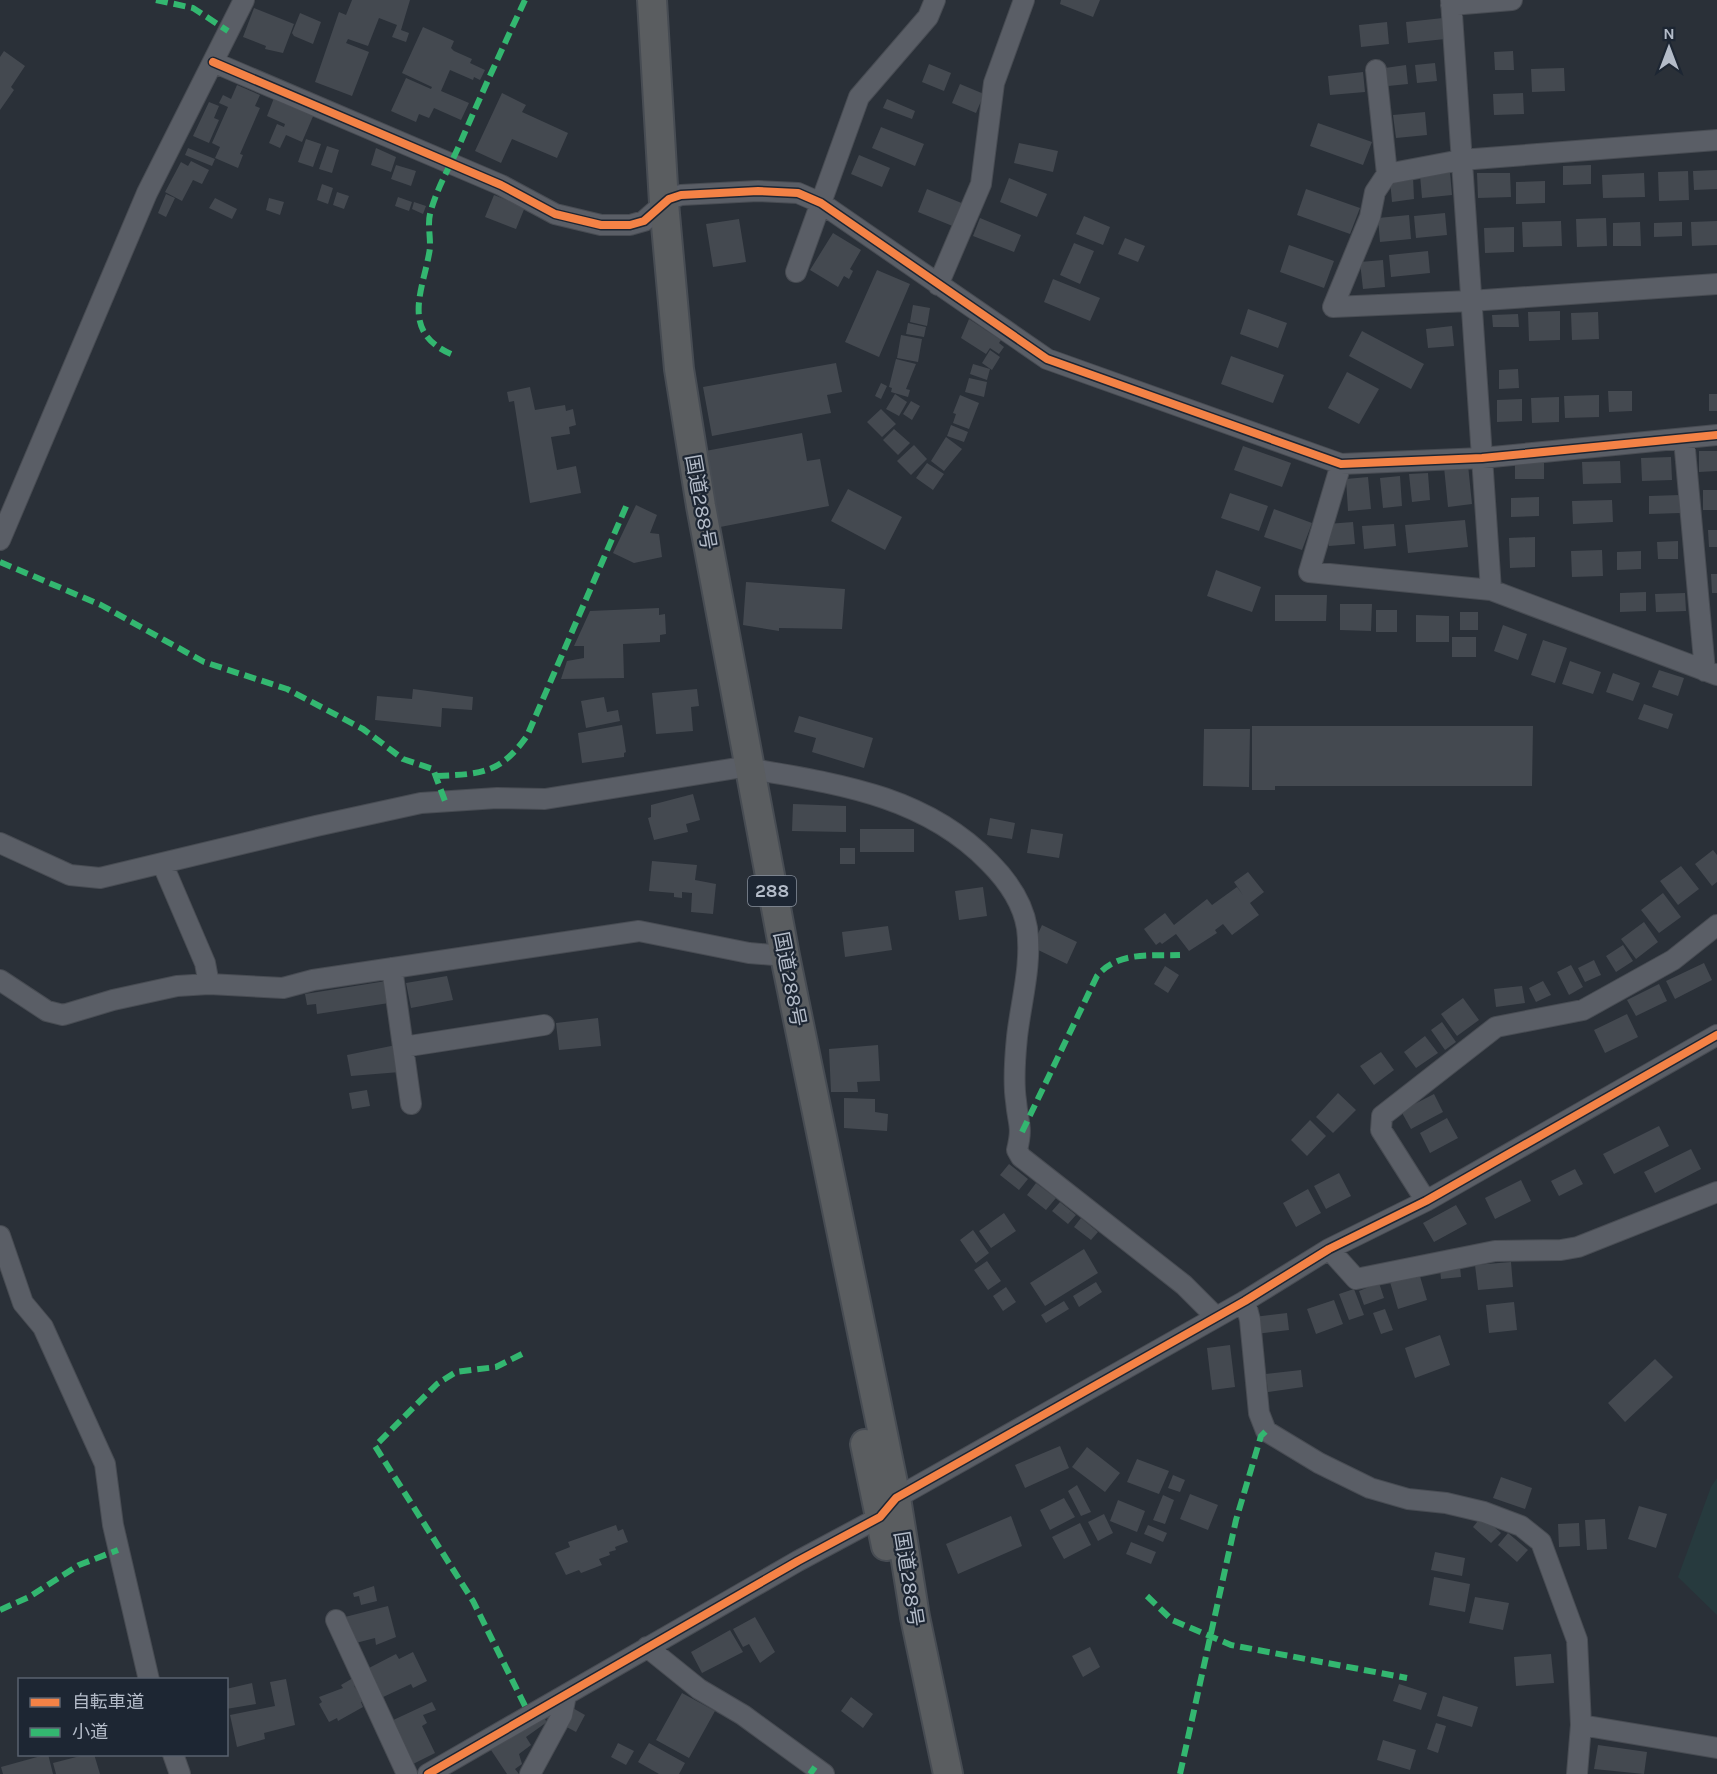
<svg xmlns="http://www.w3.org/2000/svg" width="1717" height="1774" viewBox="0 0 1717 1774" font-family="Karla,'Noto Sans JP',sans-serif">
	<rect width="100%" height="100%" fill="#2a3038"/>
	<path fill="#273a3e" d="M1717 1478V1615L1678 1577 1711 1487Z"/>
	<path fill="#444950" d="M352 0H410L401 30 409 33 406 42 392 37 397 25 379 18 368 46 348 39 346 43 369 52 352 96 315 82 339 12 346 15Z
		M1061 0H1100L1093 17 1060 4Z
		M254 8 294 24 283 53 265 49 266 46 243 37Z
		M300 13 321 22 313 44 294 36 292 33Z
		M1443 18 1445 39 1408 43 1406 22Z
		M1387 22 1389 44 1361 47 1359 25Z
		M423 27 454 41 451 48 454 51 472 59 470 63 485 70 480 80 474 77 473 80 450 70 441 91 469 103 461 120 434 108 429 118 419 114 416 122 391 111 406 78 431 89 432 87 402 73Z
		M4 51 25 66 11 87 14 90 0 110V57Z
		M1513 51 1514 70H1495L1494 52Z
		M1435 63 1437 81 1417 83 1415 65Z
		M929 64 951 73 944 91 922 82Z
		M1406 65 1408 84 1388 86 1385 68Z
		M1564 68 1565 91 1532 92 1531 69Z
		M1363 72 1365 92 1330 95 1328 76Z
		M960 84 984 94 976 113 952 103Z
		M237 85 260 95 255 106 260 108 240 154 243 155 238 168 215 158 220 147 212 143 228 107 219 103 223 95 231 99Z
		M502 93 526 105 522 112 568 133 557 158 512 139 501 163 475 151Z
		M1523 93 1524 114 1494 115 1493 94Z
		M274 98 314 114 302 142 286 135 280 148 269 143 277 124 284 127 285 124 267 116Z
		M887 99 915 111 912 119 883 108Z
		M209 102 219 106 214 118 219 120 209 143 193 136Z
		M1425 112 1427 135 1396 138 1393 115Z
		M1318 123 1372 142 1363 165 1310 146Z
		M881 127 924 144 915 166 872 148Z
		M306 139 321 144 313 167 298 162Z
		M1019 143 1058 151 1053 172 1014 163Z
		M327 146 339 150 332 173 319 169Z
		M188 148 215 159 212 166 185 155Z
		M376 148 396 157 391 172 371 165Z
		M859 155 890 168 882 187 851 174Z
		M191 161 209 170 202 184 193 180 182 201 165 192 181 162 188 166Z
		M396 165 416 171 411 186 391 179Z
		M1591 165V184L1563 185V166Z
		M1717 170V189L1694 190 1693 171Z
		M1688 171 1689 200 1659 201 1658 172Z
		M1450 172 1452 195 1422 198 1420 175Z
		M1477 173H1510L1511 197 1478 198Z
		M1644 173 1645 197 1603 198 1602 175Z
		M1413 177 1414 199 1392 202 1390 180Z
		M1009 178 1047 194 1037 217 1000 202Z
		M1545 181V203L1516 204V182Z
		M322 184 333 188 328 204 317 200Z
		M927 189 964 204 955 227 918 212Z
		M1306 189 1360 208 1350 234 1297 215Z
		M337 192 349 196 344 209 333 205Z
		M166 194 175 198 166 217 158 213Z
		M494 195 525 207 516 229 485 217Z
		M398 197 412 202 409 211 395 206Z
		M215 198 237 209 232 219 209 208Z
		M269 198 284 202 280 215 266 210Z
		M414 202 426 206 423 214 412 209Z
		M1445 213 1447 235 1416 238 1414 216Z
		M1409 215 1411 239 1380 242 1378 218Z
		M1084 216 1110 227 1103 245 1076 234Z
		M980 218 1021 235 1014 252 973 236Z
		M1606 218 1607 246 1577 247 1576 219Z
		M739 219 746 262 713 267 706 224Z
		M1561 221 1562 246 1523 247 1522 222Z
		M1717 221V245L1692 246 1691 222Z
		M1640 222 1641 246H1613V223Z
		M1682 222V236L1654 237V223Z
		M1514 227V252L1485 253 1484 228Z
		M833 233 861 250 850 269 853 271 849 279 844 276 838 287 810 270Z
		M1125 238 1145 246 1138 262 1118 254Z
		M1074 243 1094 251 1080 284 1060 275Z
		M1289 245 1334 261 1324 288 1280 272Z
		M1428 251 1430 273 1391 277 1389 255Z
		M1383 260 1385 287 1363 289 1360 262Z
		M877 270 910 284 879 357 845 342Z
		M1053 279 1100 298 1090 321 1044 302Z
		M913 305 930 308 927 326 910 322Z
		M1248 309 1287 323 1278 348 1240 334Z
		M1560 311V340L1529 341 1528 312Z
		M1598 312 1599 339 1572 340 1571 313Z
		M1518 314 1519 327H1493L1492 315Z
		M969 319 1001 340 999 343 1004 347 999 354 990 348 986 354 961 338Z
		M908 323 926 327 924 337 906 334Z
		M1452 326 1454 346 1428 348 1426 329Z
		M1362 331 1424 364 1411 389 1349 356Z
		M901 335 922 339 918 362 897 358Z
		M990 350 1000 357 992 370 982 363Z
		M1231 356 1284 375 1273 403 1221 384Z
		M896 359 916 364 906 389 910 390 908 397 891 392 892 388 889 387Z
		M836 363 842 392 827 395 831 413 712 436 703 387Z
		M973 364 990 369 987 380 970 374Z
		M1518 369 1519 388 1499 389V370Z
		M1347 372 1379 389 1359 424 1328 408Z
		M969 378 987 382 984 397 965 392Z
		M881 383 887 386 881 399 875 396Z
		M530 387 535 410 565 405 566 411 573 409 576 425 569 427 570 434 551 437 557 470 576 466 581 493 530 503 514 401 509 402 507 392Z
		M1608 391H1632V411L1609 412Z
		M895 394 907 402 899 416 886 409Z
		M1709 394H1717V411H1709Z
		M960 395 979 403 969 429 953 423 956 414 953 413Z
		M1599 395V417L1565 418 1564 396Z
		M1559 397V422L1532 423 1531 398Z
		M1522 399V421L1497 422V400Z
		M911 401 920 406 912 420 903 414Z
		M881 409 896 424 882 437 867 422Z
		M951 425 968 432 964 442 947 436Z
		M894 429 910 443 898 455 883 440Z
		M802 433 807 461 820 459 829 506 715 528 700 452Z
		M946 437 962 449 944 471 931 461Z
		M914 445 927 459 911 475 897 461Z
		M1243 446 1291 463 1282 487 1234 470Z
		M1699 451H1717V471L1699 472Z
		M1671 457 1672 480 1642 481 1641 458Z
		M1620 461 1621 483 1583 484 1582 462Z
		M1544 462V479H1515V463Z
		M927 463 944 474 933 490 916 478Z
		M1468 465 1472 504 1448 507 1444 467Z
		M1428 473 1430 500 1412 502 1409 474Z
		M1400 476 1402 506 1383 508 1380 478Z
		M1368 477 1371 509 1348 511 1346 479Z
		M848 489 902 517 885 550 831 521Z
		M1703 490H1717V510H1703Z
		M1230 493 1268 506 1259 531 1221 518Z
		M1680 495V513L1649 514V496Z
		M1539 497V516L1511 517V498Z
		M1612 500 1613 522 1573 524 1572 501Z
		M636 505 657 515 650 533 659 534 662 557 634 563 613 553Z
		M1274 509 1312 523 1302 550 1264 537Z
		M1465 520 1468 547 1408 553 1405 525Z
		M1353 522 1355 544 1329 546 1327 524Z
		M1394 524 1396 546 1364 549 1362 526Z
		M1708 530H1717V547H1709Z
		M1535 537V567L1510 568 1509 538Z
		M1678 541V559H1658L1657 542Z
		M1602 550 1603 576 1572 577 1571 551Z
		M1641 551V569L1617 570V552Z
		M1216 570 1261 587 1252 612 1207 596Z
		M1711 574H1717V593H1712Z
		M746 582 845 589 842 629 779 628V631L743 625Z
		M1646 592V611L1620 612V593Z
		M1685 593 1686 611 1656 612 1655 594Z
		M1275 595H1327L1326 621H1275Z
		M1340 604H1372L1371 631 1340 630Z
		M659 608V615L665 614 666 634 660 635V642L623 644 624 678 561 679 567 661 584 658V646H574L590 611Z
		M1376 610H1397V632H1376Z
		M1460 612H1478V630H1460Z
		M1416 615 1449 616V642H1416Z
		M1503 625 1527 634 1518 660 1494 651Z
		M1452 637H1476V657H1452Z
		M1543 640 1567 648 1555 683 1531 675Z
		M1570 661 1601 672 1593 694 1562 684Z
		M1659 670 1684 678 1678 696 1652 687Z
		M1613 673 1640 683 1633 701 1606 692Z
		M413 689 473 697 472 710 442 708 441 727 375 720 377 696 412 699Z
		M697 689 699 706 691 707 693 731 656 734 652 693Z
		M604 697 607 712 618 710 620 721 586 728 581 701Z
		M1644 704 1673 714 1668 729 1638 719Z
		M799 716 873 738 864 768 812 752 816 738 794 732Z
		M622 725 626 752 624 753V757L582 763 578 733Z
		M1252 726H1533L1532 786H1275V790H1252Z
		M1204 729H1250L1249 787 1203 786Z
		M693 794 700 820 686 824 688 832 654 840 648 818 651 817V805Z
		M793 804 846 806V832L792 831Z
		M990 818 1015 823 1012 839 987 835Z
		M860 829H914V852H860Z
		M1031 829 1063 834 1059 858 1027 853Z
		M840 848H855V864H840Z
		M1713 850 1717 855V882L1712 886 1695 864Z
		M652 861 697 865 695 880 716 884 713 914 691 912 692 893 682 892V898L674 897V893L649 891Z
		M1681 866 1699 889 1678 905 1660 881Z
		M1248 872 1264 892 1250 903 1259 915 1232 935 1223 924 1215 930 1217 933 1189 951 1176 934 1162 944 1160 942 1156 945 1144 929 1165 913 1174 925 1207 899 1212 905 1237 887 1243 895 1234 882Z
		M983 887 987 916 959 920 955 891Z
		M1663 893 1681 917 1659 933 1641 910Z
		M1644 922 1658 942 1636 959 1621 939Z
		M1042 925 1077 942 1067 964 1032 947Z
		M888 926 892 950 845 957 842 932Z
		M1623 945 1633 961 1616 972 1606 956Z
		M1594 960 1601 975 1585 982 1578 968Z
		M1704 963 1712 980 1675 999 1666 981Z
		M1571 965 1583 987 1569 995 1557 972Z
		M1165 966 1179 975 1168 993 1154 984Z
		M447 976 453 1000 411 1008 406 983Z
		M386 981 389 1003 317 1014 316 1004 307 1005 305 994Z
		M1543 981 1551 995 1536 1002 1529 988Z
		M1659 984 1667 1001 1636 1016 1627 1000Z
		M1522 986 1525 1003 1496 1007 1494 989Z
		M1463 998 1479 1020 1457 1036 1441 1014Z
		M1627 1014 1638 1037 1605 1053 1594 1030Z
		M598 1018 601 1046 559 1050 556 1023Z
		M1442 1022 1456 1042 1445 1050 1431 1030Z
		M1425 1036 1438 1053 1416 1068 1404 1052Z
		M396 1045 400 1072 351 1076 347 1055Z
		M878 1045 880 1081 857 1082 858 1092H831L829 1049Z
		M1381 1052 1394 1070 1374 1085 1360 1066Z
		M367 1090 370 1106 352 1109 349 1093Z
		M1338 1093 1356 1110 1333 1133 1316 1117Z
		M1434 1094 1443 1112 1411 1129 1401 1111Z
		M844 1098 875 1099V1112L888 1114 887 1131 844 1128Z
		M1447 1118 1458 1138 1430 1153 1420 1133Z
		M1310 1120 1326 1136 1307 1156 1291 1140Z
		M1659 1126 1669 1146 1614 1174 1603 1154Z
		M1691 1149 1701 1169 1655 1193 1644 1172Z
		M1009 1164 1028 1179 1019 1190 1000 1175Z
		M1575 1169 1583 1184 1559 1196 1551 1181Z
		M1339 1173 1351 1196 1326 1209 1314 1186Z
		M1521 1180 1531 1201 1495 1219 1485 1198Z
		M1036 1183 1056 1198 1046 1210 1027 1195Z
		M1308 1189 1321 1213 1296 1227 1283 1203Z
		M1060 1202 1076 1215 1068 1224 1052 1211Z
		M1456 1205 1467 1224 1434 1242 1423 1223Z
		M1004 1213 1016 1231 991 1248 979 1231Z
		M1081 1218 1098 1232 1091 1240 1074 1227Z
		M973 1230 989 1253 976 1263 960 1240Z
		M1084 1249 1098 1273 1045 1306 1030 1283Z
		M987 1261 1001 1281 988 1290 974 1270Z
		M1511 1262 1513 1287 1478 1290 1475 1265Z
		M1460 1267 1461 1277 1441 1279 1440 1269Z
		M1419 1273 1427 1300 1398 1309 1390 1282Z
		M1096 1282 1102 1292 1079 1307 1073 1296Z
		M1379 1283 1384 1298 1364 1305 1359 1291Z
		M1006 1287 1016 1302 1003 1311 993 1296Z
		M1354 1289 1364 1315 1349 1320 1339 1294Z
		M1334 1300 1343 1324 1316 1334 1307 1309Z
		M1064 1301 1069 1309 1046 1323 1041 1315Z
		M1514 1302 1517 1330 1489 1333 1486 1305Z
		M1385 1309 1393 1330 1381 1334 1373 1313Z
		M1287 1313 1289 1330 1256 1334 1254 1317Z
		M1440 1335 1450 1365 1415 1378 1405 1348Z
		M1230 1345 1235 1387 1212 1390 1207 1348Z
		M1655 1359 1673 1377 1625 1422 1608 1403Z
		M1301 1370 1303 1387 1268 1392 1266 1374Z
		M1060 1446 1069 1468 1025 1488 1015 1465Z
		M1087 1447 1120 1473 1105 1492 1072 1467Z
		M1137 1459 1169 1471 1159 1494 1127 1482Z
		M1173 1475 1185 1480 1180 1492 1168 1488Z
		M1501 1477 1532 1488 1525 1509 1493 1498Z
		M1077 1485 1091 1512 1081 1516 1068 1491Z
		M1190 1494 1218 1505 1208 1530 1180 1519Z
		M1163 1495 1174 1500 1165 1524 1153 1520Z
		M1064 1498 1075 1517 1050 1530 1040 1510Z
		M1118 1500 1145 1511 1137 1532 1110 1521Z
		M1639 1506 1667 1514 1656 1548 1628 1539Z
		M1104 1514 1113 1533 1098 1541 1088 1522Z
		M1011 1516 1022 1546 958 1574 946 1544Z
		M1482 1516 1501 1533 1491 1543 1473 1527Z
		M1605 1519 1607 1549 1587 1550 1585 1520Z
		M1080 1523 1091 1545 1064 1559 1052 1537Z
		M1579 1523 1580 1546 1559 1547 1558 1524Z
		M616 1525 618 1531 623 1529 628 1542 615 1547 616 1550 609 1552 610 1555 599 1559 602 1565 581 1573 579 1570 566 1575 555 1553 570 1547 568 1542Z
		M1148 1525 1167 1533 1163 1542 1144 1534Z
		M1508 1533 1528 1550 1517 1562 1498 1545Z
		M1131 1542 1156 1552 1151 1564 1126 1554Z
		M1435 1552 1465 1558 1462 1576 1431 1570Z
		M1434 1577 1470 1584 1465 1612 1429 1605Z
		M374 1586 377 1601 361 1605 359 1596 354 1597 353 1593Z
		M1475 1597 1509 1603 1503 1630 1469 1623Z
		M388 1606 396 1637 376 1645 375 1638 352 1644 345 1617Z
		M755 1617 775 1652 760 1663 749 1644 743 1647 733 1629Z
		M730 1630 743 1652 702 1673 691 1652Z
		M1090 1647 1100 1667 1083 1677 1072 1656Z
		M413 1652 427 1681 413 1688 411 1684 381 1698 367 1669 396 1654 399 1659Z
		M1551 1654 1554 1683 1516 1686 1514 1657Z
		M353 1678 357 1684 354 1686 364 1700 361 1702 363 1707 338 1721 337 1718 329 1722 319 1704 322 1702 319 1697 343 1688 341 1685Z
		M286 1679 295 1725 264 1733 265 1739 237 1747 230 1715 275 1706 270 1682Z
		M252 1683 256 1704 226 1709V1689Z
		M1399 1684 1427 1693 1421 1710 1393 1701Z
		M682 1693 715 1711 689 1758 656 1740Z
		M1443 1696 1478 1707 1472 1727 1437 1716Z
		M851 1697 873 1714 863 1728 841 1711Z
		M432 1702 436 1710 423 1715 427 1723 422 1726 435 1753 409 1766 389 1722Z
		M571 1707 585 1715 576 1732 561 1724Z
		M540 1713 547 1722 526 1737 531 1745 519 1754 522 1764 515 1769 519 1774H507L489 1747Z
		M1436 1723 1446 1726 1438 1753 1427 1749Z
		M1383 1740 1416 1750 1410 1770 1377 1760Z
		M618 1743 634 1751 626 1765 611 1757Z
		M649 1743 685 1763 679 1774H659L638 1762Z
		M1598 1745 1647 1752 1644 1774 1594 1769Z
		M48 1754 53 1774H3L1 1767Z
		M88 1754H94L100 1774H56L53 1763Z"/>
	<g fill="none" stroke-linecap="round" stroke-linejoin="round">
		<defs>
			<path id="minor" d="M1451 0 1491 590
				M1451 5 1512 0
				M213 62 501 185 555 214 601 225H630L644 221 669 199 681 195 758 191 798 193 821 203 1047 359 1341 464 1482 458 1717 435
				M1376 70 1387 174
				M1717 140 1461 160 1387 174 1375 192 1370 217 1333 307 1470 301 1717 284
				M796 272 859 97 928 17 935 0
				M938 285 981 184 994 83 1024 0
				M1684 439 1705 671
				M1341 464 1309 572 1491 590 1717 675
				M0 540 147 193 244 0
				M752 769C839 784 925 796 989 862 1007 880 1023 903 1027 928 1032 965 1021 1001 1017 1037 1015 1057 1013 1081 1016 1101 1018 1125 1023 1125 1017 1150L1021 1157 1184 1285 1215 1316
				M0 843 70 875 100 878 316 826 421 803 497 798 545 799 737 768
				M163 865 205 963 209 984
				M392 968 411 1104
				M0 980 47 1011 63 1015 113 1000 177 986 209 984 283 988 313 980 639 931 749 953 785 956
				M403 1047 544 1025
				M1426 1201 1381 1130 1382 1116 1496 1027 1583 1010 1673 960 1717 925
				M0 1236 23 1303 43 1327 105 1464 113 1525 149 1680
				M1329 1249 1356 1279 1495 1251 1561 1250 1578 1247 1717 1192
				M1245 1301 1250 1320 1259 1413 1266 1431 1319 1463 1370 1488 1408 1499 1446 1503 1484 1512 1521 1526 1541 1542 1577 1640 1581 1725 1577 1774
				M336 1620 407 1774
				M647 1647 699 1689 743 1715 824 1774
				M1581 1725 1717 1748
				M173 1754 180 1774
				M428 1774 798 1561 880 1517 896 1498 1245 1301 1329 1249 1426 1201 1717 1035
				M530 1774 562 1715 566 1695"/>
			<path id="highway" d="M652 0 664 203 679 369 701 506 785 956 896 1498 915 1617 948 1774
				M865 1444 886 1546"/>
		</defs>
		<use href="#minor" stroke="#484c53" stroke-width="22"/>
		<use href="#highway" stroke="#474c53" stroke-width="32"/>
		<use href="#minor" stroke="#5a5e66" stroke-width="20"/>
		<use href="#highway" stroke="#5a5d60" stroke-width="28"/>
		<path stroke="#33b770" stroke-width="6" stroke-dasharray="12 6" stroke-linecap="butt" d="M156 0 193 8 228 31
			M451 354C401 332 422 292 429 254 432 241 427 227 430 214 436 190 449 168 459 146 480 97 502 49 525 0
			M0 562 101 605 204 662 287 689 363 729 403 759 433 769 445 801
			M437 776C481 774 500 774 527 736L628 502
			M1022 1132 1097 976C1118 951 1150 956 1180 955
			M522 1354 496 1367 456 1372 437 1384 375 1446 473 1601 530 1716
			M1147 1596 1172 1620 1231 1645 1407 1678
			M0 1610 29 1597 79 1565 118 1550
			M810 1774 815 1767
			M1180 1774 1236 1520 1261 1436 1266 1431"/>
		<defs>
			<path id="cycleway" d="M213 62 501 185 555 214 601 225H630L644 221 669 199 681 195 758 191 798 193 821 203 1047 359 1341 464 1482 458 1717 435
				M428 1774 798 1561 880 1517 896 1498 1245 1301 1329 1249 1426 1201 1717 1035"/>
		</defs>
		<use href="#cycleway" stroke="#1d2633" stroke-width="11"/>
		<use href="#cycleway" stroke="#f48246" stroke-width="8"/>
	</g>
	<g text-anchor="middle" stroke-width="4.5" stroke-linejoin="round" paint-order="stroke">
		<rect fill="#1d2633" stroke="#878f9c" stroke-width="1.5" x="748" y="876" width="48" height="30" rx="4.5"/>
		<g font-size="18" font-weight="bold" fill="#b4bcc9">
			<text x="772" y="897">288</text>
		</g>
		<g font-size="20" fill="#b4bcc9" stroke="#1d2633">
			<text transform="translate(701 502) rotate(80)" y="7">国道288号</text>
			<text transform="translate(790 979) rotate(79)" y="7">国道288号</text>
			<text transform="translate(909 1579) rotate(81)" y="7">国道288号</text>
		</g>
	</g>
	<rect x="18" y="1678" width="210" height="78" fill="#1d2633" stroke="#59626f" stroke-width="1.5"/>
	<rect x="30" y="1698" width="30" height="9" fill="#f48246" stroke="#59626f" stroke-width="1.5"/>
	<text x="72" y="1708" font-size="18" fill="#b4bcc9">自転車道</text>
	<rect x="30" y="1728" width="30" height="9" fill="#33b770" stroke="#59626f" stroke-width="1.5"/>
	<text x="72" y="1738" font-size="18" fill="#b4bcc9">小道</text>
	<g transform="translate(1669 48)" stroke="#1d2633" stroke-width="4.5" paint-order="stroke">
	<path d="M0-4.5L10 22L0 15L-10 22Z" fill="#b4bcc9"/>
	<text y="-9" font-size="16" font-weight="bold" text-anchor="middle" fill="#b4bcc9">N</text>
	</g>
</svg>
